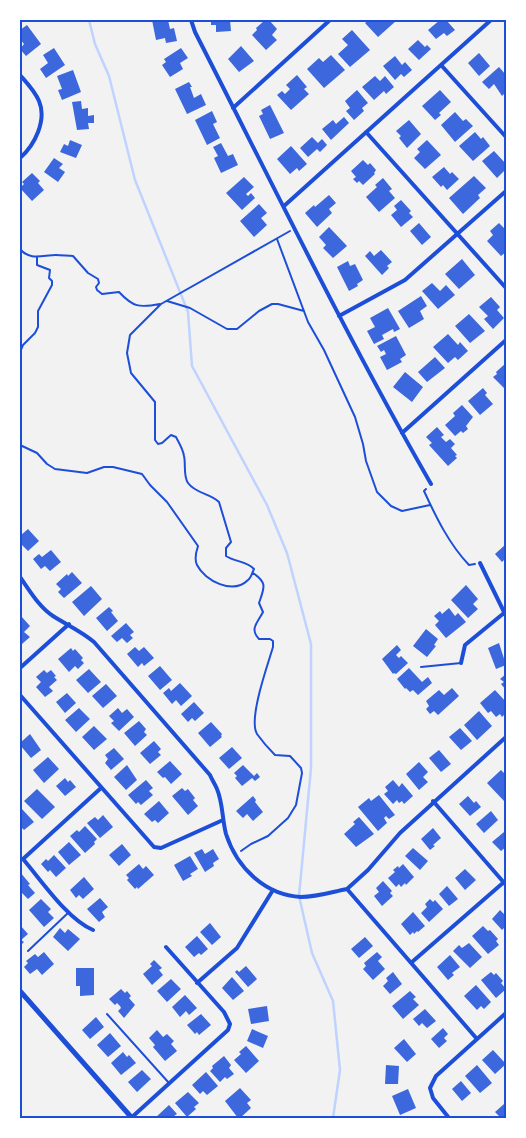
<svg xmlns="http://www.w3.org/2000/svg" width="526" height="1138" viewBox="0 0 526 1138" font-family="'Roboto Condensed',sans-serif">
	<rect width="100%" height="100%" fill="#f2f2f2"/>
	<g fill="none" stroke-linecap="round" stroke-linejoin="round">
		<path stroke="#bfd3fe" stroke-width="2.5" d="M89 20 95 44 109 76 135 180 188 312 192 366 267 505 287 553 311 644V768L299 896 312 953 333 1001 340 1070 333 1118"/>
	</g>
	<path fill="#3d67dc" d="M152 20H168L170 29 174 28 177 41 166 43 165 38 156 40Z
		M211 20H230L231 31 216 32V25H211Z
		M269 20 277 29 272 35 277 40 266 50 252 35 257 30 256 28 264 21 265 22Z
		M369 20H394L396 21 378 37 365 23Z
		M440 20 444 22 446 20 455 30 447 36 444 33 436 39 428 30Z
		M27 25 41 44 26 56 20 49 24 44 20 39V30Z
		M352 30 370 50 350 67 338 54 348 45 342 39Z
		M418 40 425 47 427 45 431 49 419 60 408 49Z
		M241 46 254 61 239 72 228 59Z
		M54 48 65 65 46 78 40 69 48 63 43 55Z
		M181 48 188 58 180 63 183 69 170 77 162 65 166 62 164 59Z
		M479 53 490 66 479 76 468 63Z
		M331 55 345 70 324 88 307 69 319 58 323 62Z
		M395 56 402 65 405 62 412 70 404 77 401 74 395 80 383 66Z
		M499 67 506 75V92L502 96 494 84 489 89 482 82Z
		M73 70 81 92 62 100 58 90 62 89 57 76Z
		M297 75 307 87 304 89 309 94 291 110 277 95 282 91 285 94 290 89 286 85Z
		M375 76 380 81 385 76 394 87 386 94 384 91 374 100 362 87Z
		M189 82 192 87H190L194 98 201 94 206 105 187 114 175 89Z
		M357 90 368 103 362 108 364 111 354 120 346 111 350 108 345 101Z
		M440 90 451 102 439 113 441 115 435 120 422 106Z
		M81 101 82 109 88 108V116L94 115V123H88L89 129 77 130 72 102Z
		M270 105 284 133 270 139 259 116 263 114 261 110Z
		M212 111 217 122 213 124 220 138 207 145 195 120Z
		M455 112 463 121 466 119 473 126 455 142 441 125Z
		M344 117 349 123 331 140 322 129 333 120 336 124Z
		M409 120 421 134 407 148 399 138 401 136 396 131Z
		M475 132 481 139 483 137 490 146 473 161 459 146Z
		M312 137 318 143 322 139 327 145 320 152 317 149 308 157 300 148Z
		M70 140 82 145 76 158 60 152 64 144 68 146Z
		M427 140 441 155 425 169 414 158 420 152 417 149Z
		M221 143 228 156 233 154 238 165 221 173 214 158 218 156 213 147Z
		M291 146 307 164 299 171 297 168 290 174 277 159Z
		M494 151 506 164V169L497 178 482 161Z
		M54 158 63 164 59 168 65 172 58 182 44 172Z
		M363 160 368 165 370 163 376 170 374 173 375 174 363 185 359 181 357 183 353 179 356 177 351 171Z
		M444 167 450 174 452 172 459 179 447 190 443 185 441 187 432 177Z
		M32 173 40 181 38 183 44 190 32 201 20 188 24 184 22 182Z
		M474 176 486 188 478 195 480 198 463 214 449 198Z
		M244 177 254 187 246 194 248 196 251 193 255 198 242 210 226 193Z
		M383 178 392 189 389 191 395 198 379 212 366 197 377 187 375 185Z
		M329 195 336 203 329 209 332 213 317 227 305 213 314 205 315 207Z
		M401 200 411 211 409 213 413 217 401 227 391 215 397 210 394 206Z
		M259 204 267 213 261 218 267 225 254 237 240 221Z
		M419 223 431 237 422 245 410 231Z
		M499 223 506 230 504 235 506 237V252L501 256 487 241 493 235 490 231Z
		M329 227 347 246 333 258 323 248 326 245 319 237Z
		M381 250 392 262 387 266 389 268 382 275 365 256 370 251 374 256Z
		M462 259 475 275 459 289 445 274Z
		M348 261 350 266 355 264 363 280 357 284 358 286 349 291 337 267Z
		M432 283 440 291 446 285 455 295 438 309 422 291Z
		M421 296 427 306 420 311 424 319 409 328 398 311Z
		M491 297 500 307 497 310 504 318 493 329 484 319 488 316 479 307Z
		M388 308 400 329 394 332 393 329 382 335 384 339 374 344 367 331 375 327 370 318Z
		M469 314 485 331 470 343 455 326Z
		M448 334 458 345 460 342 468 351 458 360 455 357 448 363 433 347Z
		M396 336 406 355 400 359 402 362 387 370 380 357 386 354 384 350 381 352 377 346Z
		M435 357 445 368 427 382 418 372Z
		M506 363V388L505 389 493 377 497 374 496 372Z
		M405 372 423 387 412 402 393 387Z
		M483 388 487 393 485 395 493 404 480 415 468 401Z
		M462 405 473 417 466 426 468 429 463 433 461 431 455 436 445 425 455 416 453 413Z
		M437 427 444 435 441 437 446 442 450 439 455 444 451 448 457 455 455 456 457 458 448 466 429 445 432 443 426 437Z
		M28 529 39 541 28 551 20 543V536Z
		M506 544V558L502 562 495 554Z
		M51 550 61 562 50 571 45 566 41 569 33 559 39 554 42 557Z
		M72 572 82 583 64 598 58 592 61 589 56 584 67 574 68 576Z
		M466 585 478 599 473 604 478 609 468 618 451 600Z
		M91 586 102 599 84 616 72 602Z
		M109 607 113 611 111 612 118 621 107 631 96 618Z
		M449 608 455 616 458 613 466 622 446 638 435 625 439 621 434 616 440 611 442 614Z
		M20 616H21L30 626 24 632 30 637 22 644 20 641Z
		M126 623 134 632 130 635 133 638 127 643 122 638 117 642 111 636Z
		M426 629 438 639 434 645 436 646 427 657 413 646Z
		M499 643 506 665 496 669 488 648Z
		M397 645 401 650 396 655 399 658 401 656 408 663 396 674 394 673 393 674 382 659Z
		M135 647 139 651 144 647 154 658 144 666 142 663 138 667 127 654Z
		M71 648 73 651 75 649 83 658 81 660 84 663 78 669 75 666 69 672 58 659Z
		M160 666 172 680 160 690 148 676Z
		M409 668 422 682 428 677 432 683 418 695 413 690 410 692 406 688 405 689 397 679Z
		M89 669 101 682 88 693 76 680Z
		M44 670 47 673 51 670 56 676 54 677 57 680 49 687 53 691 45 697 36 687 41 682 36 677Z
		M506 674V690L501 684 504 682 500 679Z
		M180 683 192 696 181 706 176 700 172 704 163 693 169 688 171 691Z
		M106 684 117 696 103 708 92 696Z
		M452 688 459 696 438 715 434 711 430 714 426 709 429 706 426 701 439 690 444 695Z
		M495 690 506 702V713L502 717 500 714 496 717 491 711 488 713 480 703Z
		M67 693 76 703 65 713 56 702Z
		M194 702 204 713 195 721 192 718 188 722 181 714Z
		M79 708 90 719 76 732 65 720Z
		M118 708 122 713 127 709 134 717 119 731 111 723 114 721 109 716Z
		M479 711 492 726 477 740 464 725Z
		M139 721 146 729 144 732 147 735 135 746 124 733Z
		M211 722 222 734 221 736 222 737 210 747 198 733Z
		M94 726 107 739 94 750 82 737Z
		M460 728 472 741 461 750 449 737Z
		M30 734 41 750 31 758 20 745V743Z
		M154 741 161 749 158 752 161 755 150 764 140 753Z
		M232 747 242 758 229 769 219 758Z
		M114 748 124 759 111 770 105 763 108 759 105 755Z
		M439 750 451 764 441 772 429 758Z
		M48 757 59 769 44 783 33 770Z
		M170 761 182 774 171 784 165 777 163 778 157 772Z
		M419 762 428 772 423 777 428 782 419 790 406 774Z
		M127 765 137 780 126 790 114 777Z
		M243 765 254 776 257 773 260 777 255 781 252 778 242 786 235 778 237 776 234 773Z
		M501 770 506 775V799L504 801 487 783Z
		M65 778 68 782 70 780 76 787 65 796 56 786Z
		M146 780 153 788 149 791 153 795 141 805 138 802 136 804 128 795Z
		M393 780 399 787 402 783 413 796 404 804 402 801 399 803 397 800 393 804 384 794 388 791 385 787Z
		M182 788 185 791 188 789 195 798 193 800 198 806 188 815 172 796Z
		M37 789 55 807 42 819 24 801Z
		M379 795 395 815 389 819 386 816 384 818 387 823 378 831 358 807 369 798 371 801Z
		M253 796 256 800 255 802 263 812 253 821 247 814 243 818 236 811Z
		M468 796 474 803 476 801 481 807 470 816 459 804Z
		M159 801 169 813 158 823 155 820 152 822 144 814Z
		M22 809 34 822 24 830 20 826V811Z
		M491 811 498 820 484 833 476 824Z
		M103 815 113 827 100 838 87 823 95 817 98 820Z
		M359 817 374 834 356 847 344 834 355 824 353 822Z
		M85 826 97 839 94 842 95 844 85 853 70 836 77 830 79 832Z
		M433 828 441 838 433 845 435 846 430 850 421 839Z
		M504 832 506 834V847L501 851 492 842Z
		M69 842 81 855 69 865 58 852Z
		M122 844 131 855 119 866 109 855Z
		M413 848 428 861 420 870 405 856Z
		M202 849 205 854 213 849 219 859 213 863 214 866 205 872 194 853Z
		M54 855 66 868 56 877 50 870 48 872 41 864 46 859 48 861Z
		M190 856 198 869 190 874 192 876 183 881 174 865Z
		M139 864 143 869 146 866 154 875 138 889 137 887 135 889 127 880 129 878 126 875Z
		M403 864 414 877 406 885 405 883 401 887 399 884 396 887 388 878 395 872 393 870 398 866 399 868Z
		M465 869 476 880 465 890 455 878Z
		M20 872 30 884 28 885 35 893 28 899 20 891Z
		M84 877 94 889 83 899 79 895 76 898 70 890Z
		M383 881 392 891 390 893 393 896 382 906 374 896 379 892 376 888Z
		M447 886 458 899 449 906 439 894Z
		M100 898 108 907 102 912 105 917 99 922 87 909Z
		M41 899 51 909 48 912 54 918 44 927 29 910Z
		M430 899 433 902 435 900 443 909 429 922 421 913 427 907 425 904Z
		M500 910 506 916V926L502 930 492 919Z
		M413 912 425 926 418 932 417 931 414 934 413 932 410 935 401 924Z
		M210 923 221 937 212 945 200 932Z
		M20 925 28 934 21 940 24 942 20 946Z
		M483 926 488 931 490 930 498 939 496 941 499 945 488 954 472 936Z
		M60 928 65 933 68 929 80 939 68 951 53 937Z
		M197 936 208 949 201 955 199 953 194 957 185 947Z
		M365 937 373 946 359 958 351 949Z
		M469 943 482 957 470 968 453 951 459 945 462 948Z
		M44 952 54 964 42 975 37 969 30 974 24 967 28 963 26 961 35 954 38 957Z
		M377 952 382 957 378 961 385 969 373 980 363 969 366 966 364 963Z
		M450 955 460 967 452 973 454 975 448 980 437 967Z
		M154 960 162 968 159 970 163 975 152 985 143 974 152 966 150 964Z
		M246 966 257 979 248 987 235 972 237 970 239 972Z
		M76 968H94V995L80 996V986H76Z
		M393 972 402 984 390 994 383 986 388 981 386 978Z
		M491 972 494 975 496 973 503 981 501 983 506 989 496 998 481 980Z
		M232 977 244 991 233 1000 222 988Z
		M171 979 181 989 167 1002 157 991Z
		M476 985 491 1002 484 1009 481 1006 477 1010 464 996Z
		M121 989 125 993 127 991 131 996 129 998 135 1005 124 1018 118 1011 121 1008 120 1006 117 1003 115 1005 109 999Z
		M410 991 416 997 413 999 419 1005 403 1019 392 1006Z
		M185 995 197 1008 189 1015 186 1011 180 1017 172 1007Z
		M267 1006 269 1021 251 1024 248 1009Z
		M425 1009 436 1021 427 1028 422 1023 419 1026 413 1019Z
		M201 1014 211 1025 199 1035 197 1032 195 1034 187 1025Z
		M96 1017 104 1027 90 1039 82 1030Z
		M443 1028 448 1034 444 1038 447 1041 439 1048 431 1039Z
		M252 1029 268 1036 263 1048 247 1041Z
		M157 1030 163 1037 167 1034 174 1041 171 1044 177 1051 165 1061 153 1047 155 1045 149 1038Z
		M110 1033 121 1046 108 1057 97 1045Z
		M404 1039 416 1054 407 1062 394 1048Z
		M246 1046 259 1061 246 1073 234 1060 241 1054 239 1052Z
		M493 1050 506 1064 495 1074 482 1060Z
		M123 1052 127 1057 129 1055 136 1063 121 1075 111 1063Z
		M224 1056 231 1065 229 1068 234 1074 227 1079 225 1077 220 1082 210 1071 213 1068 212 1066Z
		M386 1065 399 1066 398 1084H385Z
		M477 1065 492 1083 480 1093 465 1076Z
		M142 1070 151 1079 137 1092 128 1082Z
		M206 1072 218 1086 207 1095 203 1091 200 1094 192 1085Z
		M461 1081 471 1093 462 1101 452 1089Z
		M240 1088 251 1100 247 1103 251 1108 240 1118H238L225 1101Z
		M408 1089 416 1108 400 1115 392 1096Z
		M188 1092 199 1103 194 1107 196 1109 187 1117 175 1103Z
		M504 1104H506V1117L501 1118 495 1112Z
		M169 1105 177 1114 174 1116 175 1118H155Z"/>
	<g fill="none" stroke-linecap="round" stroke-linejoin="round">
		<path stroke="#1d4ed8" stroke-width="2" d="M277 239 308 322 324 350 355 417 363 444 366 461 377 492 391 506 402 511 430 505
			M20 249C30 261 43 255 56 255 62 255 68 256 73 256L88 273 98 279 99 283 96 287 97 290 102 294 119 292C133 307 139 308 160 304
			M167 301 190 308 227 329H237L259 311 272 304H278L304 311
			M20 352 23 345 35 333 38 327V311L52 285V281L49 278 50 270 37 265V257
			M20 445 37 453 47 464 55 469 87 473 104 467H113L142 474 150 485 167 502 198 546C196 552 194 559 197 565 205 581 233 595 248 580 251 578 252 573 254 569 247 561 235 562 226 556V548L231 542 219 502C210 493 196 494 188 483 183 476 186 464 184 456 183 449 179 443 176 437L171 435 162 443 158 444 155 440V402L131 373 127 353 130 335 161 304 290 231
			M426 489 424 491C436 517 449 544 469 565L475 564
			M241 851 251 844 268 836 288 818 296 805 302 773 301 768 290 756 275 755C269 749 262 741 257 734 248 719 268 664 273 647V641L270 639H259C249 629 258 622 263 612L259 603C264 588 268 583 253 573"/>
		<path stroke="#1d4ed8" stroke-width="2" d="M421 667 461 663
			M28 951 69 912
			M107 1014 169 1083"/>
		<path stroke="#1d4ed8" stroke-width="4" d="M191 20 195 32C272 183 346 336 431 484
			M441 65 506 137
			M20 75C27 83 35 91 39 101 47 120 35 145 20 158
			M233 108 330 20
			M366 132 506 288
			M284 206 491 20
			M339 316 405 280 506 191
			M402 433 506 340
			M480 563 506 616
			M20 577C30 591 39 607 53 616 67 625 81 631 94 642L210 775C212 780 215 784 217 789 223 803 222 819 226 834 237 868 265 895 301 897 317 897 332 892 347 889L477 1039
			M461 663 465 645 504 613
			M20 668 69 624
			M20 695 154 847 161 848 223 820
			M433 801 506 885
			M20 859H23L101 788
			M23 859C41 880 68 920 93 930
			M347 889 368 870 400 833 506 737
			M412 962 504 882
			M197 983 237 948 273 890
			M131 1118 228 1030 230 1024 224 1012 166 947
			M449 1118 433 1098 430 1088 436 1076 506 1013"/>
		<path stroke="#1d4ed8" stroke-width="5" d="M20 991 132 1118"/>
	</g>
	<rect width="526" height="1138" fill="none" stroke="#ffffff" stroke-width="42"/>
	<rect x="21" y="21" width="484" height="1096" fill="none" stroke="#1d4ed8" stroke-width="2"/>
</svg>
